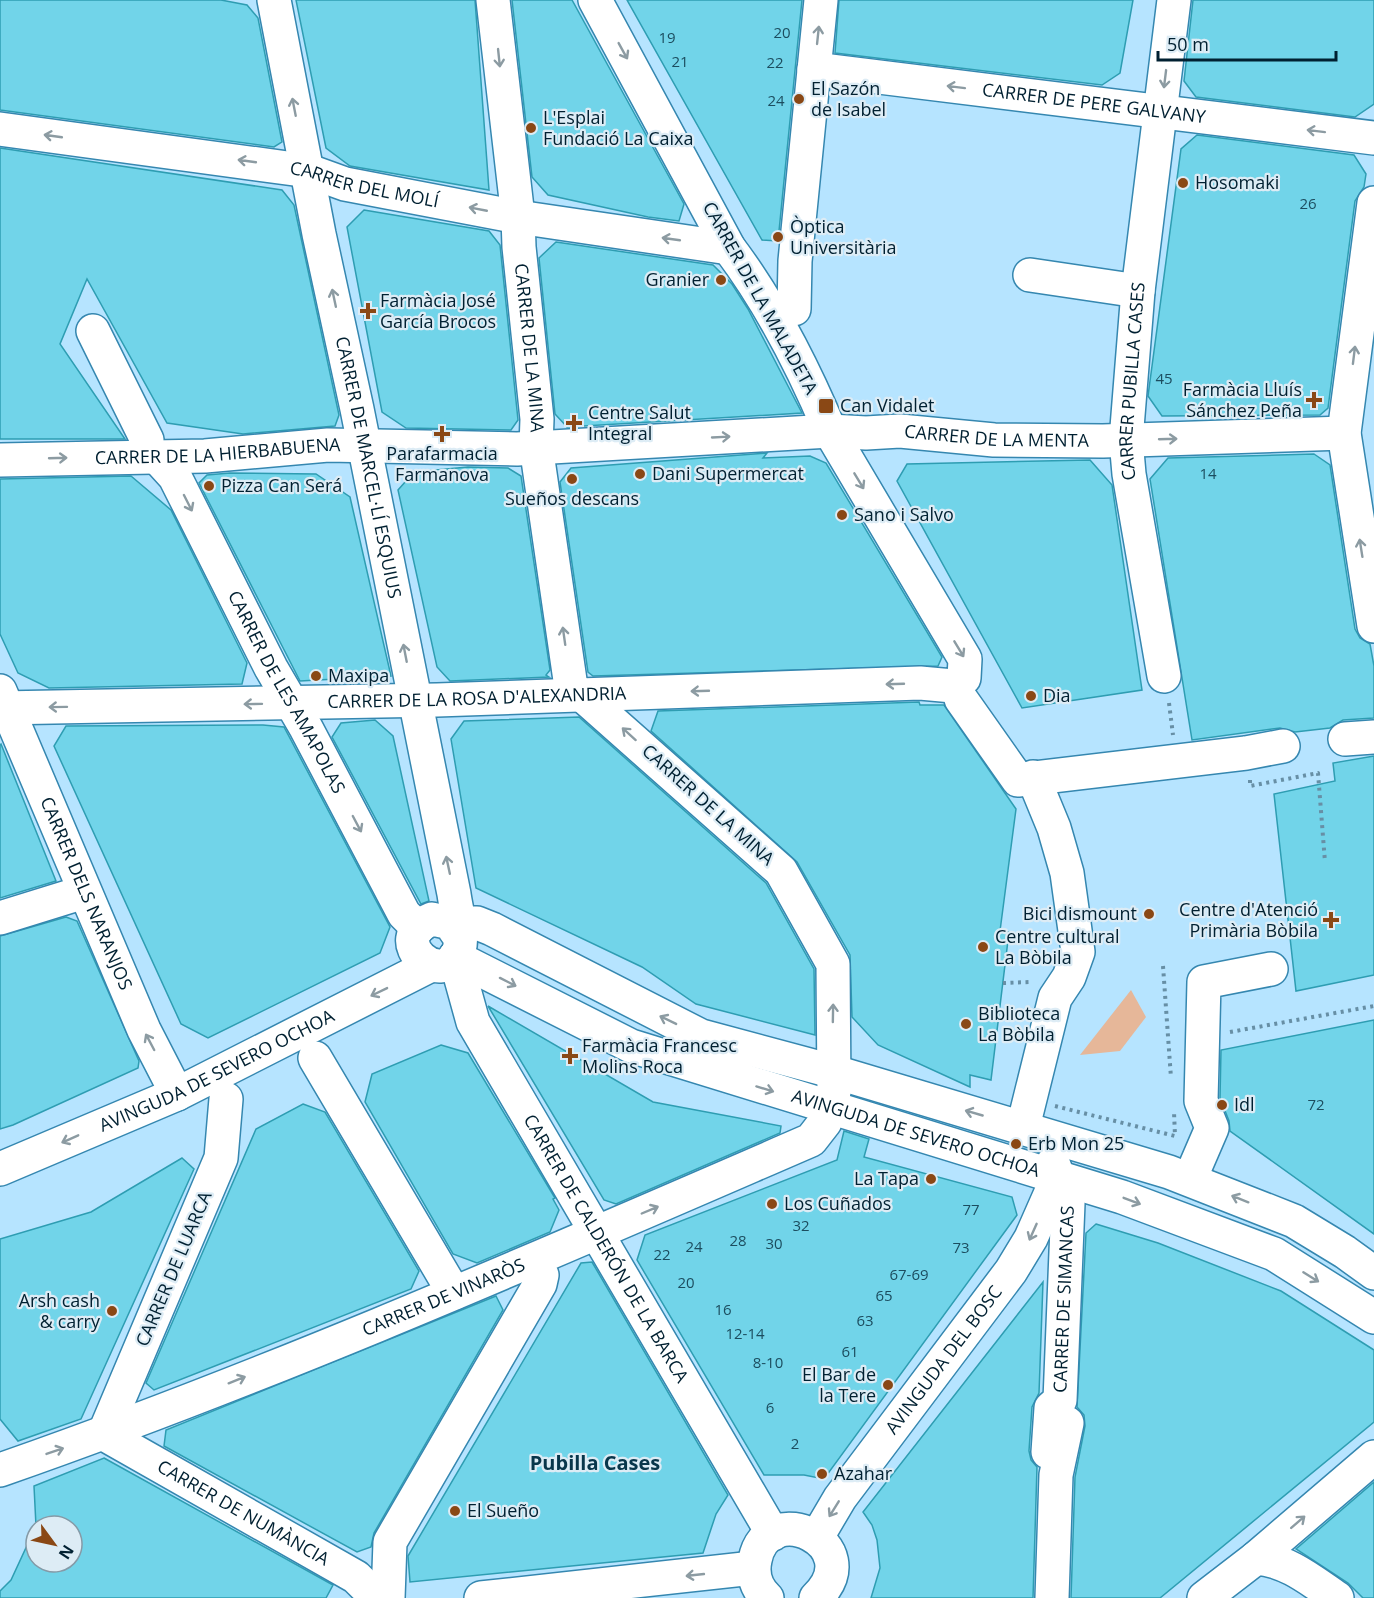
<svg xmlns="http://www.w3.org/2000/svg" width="1374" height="1598" viewBox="0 0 1374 1598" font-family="'Open Sans',sans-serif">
	<rect width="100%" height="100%" fill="#b6e4ff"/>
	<path fill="#e6b799" d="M1131 990 1146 1017 1120 1051 1080 1055Z"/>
	<path fill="#71d4e9" stroke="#2e9db2" stroke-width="1.5" fill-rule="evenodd" d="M0 0H221L247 5 258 18 282 142 274 147 0 110Z
		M296 0H475L489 190 350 166 326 148Z
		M512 0H572L684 204 679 221 648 217 548 195 532 177Z
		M627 0H802L778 241 762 240Z
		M839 0H1133L1120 73 1102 85 835 53Z
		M1193 0H1374V104L1355 117 1196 97 1184 81Z
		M1197 135 1354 155 1366 174 1364 187 1355 201 1328 408 1320 415 1162 416 1148 396 1181 149Z
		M0 148 282 190 294 205 339 415 335 426 243 434 167 423 87 279 60 344 125 439H0Z
		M364 210 489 231 500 245 518 420 511 430 406 428 382 412 347 227Z
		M556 242 713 265 732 284 748 309 802 413 567 427 555 414 539 258Z
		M767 453 763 458 810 456 826 463 942 657 938 666 593 676 588 672 560 482 571 468Z
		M1314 454 1330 465 1355 629 1360 638 1370 644 1374 666V718L1343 720 1330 728 1295 732 1280 728 1192 740 1150 479 1168 458Z
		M1090 460 1112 485 1142 690 1022 708 897 481 907 464Z
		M468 467 508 468 521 476 550 670 546 675 549 677 450 681 437 667 398 490 414 472Z
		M230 473 316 474 350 497 391 676 300 681 199 483 207 475Z
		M131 476 171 510 247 663 242 684 49 688 18 673 0 634V479Z
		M919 702 920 705H944L1016 809 1000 931 1009 932 991 1080 970 1075V1087L878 1045 852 1017 850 955 797 862 651 731 658 711Z
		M579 717 766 883 814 969 815 1035 696 1004 642 967 476 888 451 739 464 721Z
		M375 720 393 736 429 901 421 904 332 737 341 723Z
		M263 725 284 727 390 927 380 953 208 1038 181 1024 54 746 66 726Z
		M1 744 56 881 0 898V745Z
		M1374 756V975L1296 991 1274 794 1335 781 1333 763Z
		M66 917 77 921 139 1061 138 1068 13 1125 0 1129V936Z
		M488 1006 653 1102 781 1126 780 1133 616 1204 604 1200Z
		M1374 1020V1234L1230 1131 1229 1121 1220 1098 1221 1050Z
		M441 1045 468 1053 555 1198 553 1199 559 1210 550 1232 477 1263 453 1254 365 1102 372 1074Z
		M303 1104 325 1112 419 1271 411 1289 154 1390 146 1383 256 1129Z
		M844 1131 869 1139 864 1157 1012 1197 1017 1215 824 1479 804 1475H764L637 1260 645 1235 837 1160Z
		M182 1158 194 1169 81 1419 18 1441 0 1419V1239L91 1212Z
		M1096 1224 1158 1243 1281 1291 1374 1350V1422L1160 1598H1071L1075 1477 1085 1426 1084 1415 1077 1407 1086 1233Z
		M592 1262 728 1495 716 1514 703 1553 410 1582 408 1556 581 1263Z
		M1043 1282 1039 1393 1032 1407 1029 1451 1031 1460 1037 1467 1033 1598H871L880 1568 877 1540 872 1525 863 1512Z
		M496 1296 503 1310 374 1533 371 1547 357 1552 164 1446 166 1430Z
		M104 1458 333 1585 326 1598H0V1591L11 1580 36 1526 34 1486ZM36 1526H72V1562H36Z
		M1374 1482V1598H1363L1348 1583 1296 1549Z"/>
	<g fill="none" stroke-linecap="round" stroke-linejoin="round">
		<defs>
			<g id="minor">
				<path id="s1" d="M274 0 319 234 357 409 454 894C456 910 464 935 459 950 445 992 381 940 432 919L450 923 459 936"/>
				<path id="s2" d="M493 0 518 217 519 247 537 419 536 446 572 694"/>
				<path id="s3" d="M814 69 1374 138"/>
				<path id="s4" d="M0 129 309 171 345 184 518 217 729 248"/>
				<path d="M1374 203 1344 433 1374 626"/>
				<path d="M1030 275 1138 291"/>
				<path d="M794 309 795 261 821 0"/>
				<path d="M93 331 147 440"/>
				<path id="s5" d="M155 455 175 477 271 668 306 728 404 914 418 928"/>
				<path id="s6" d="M0 460 205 456 328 445 517 449 830 431 866 433 900 431 994 440 1103 441 1344 433"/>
				<path id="s7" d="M1164 676 1129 474 1126 440 1138 291 1174 0"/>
				<path id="s8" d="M0 691 144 1030 177 1094"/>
				<path d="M961 699 1018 780 1246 753 1283 746"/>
				<path id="s9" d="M0 708 437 700 920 683 953 686 964 678 965 659 830 431C804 369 769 301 729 248L595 0"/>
				<path d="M1345 739 1374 737"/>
				<path d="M0 918 84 892"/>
				<path d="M450 923H477L492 929 701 1036 835 1072 1169 1172 1294 1221 1345 1252 1374 1273"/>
				<path id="s10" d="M455 957 631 1046 1122 1197 1274 1254 1374 1317"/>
				<path id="s11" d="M455 957 473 1022 773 1534"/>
				<path d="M315 1058 454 1293"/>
				<path id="s12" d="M226 1099 221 1158 104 1434 356 1577 377 1598"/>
				<path d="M1023 1127 1055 998 1069 977 1078 952 1067 873 1054 828 1033 777"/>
				<path id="s13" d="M0 1169 177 1094 431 965"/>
				<path d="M1190 1179 1212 1128 1201 1101 1204 982 1271 969"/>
				<path id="s14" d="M0 1470C275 1374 543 1256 811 1140L825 1122 834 1092 833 964 781 871 581 694"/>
				<path id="s15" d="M817 1537 840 1498 1011 1271 1031 1238 1057 1179"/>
				<path d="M1256 1558C1287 1560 1312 1581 1337 1598"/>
				<path d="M388 1598 390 1542 540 1284 542 1275"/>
				<path d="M481 1598 753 1568"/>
				<path d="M767 1598C756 1588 752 1574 755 1560 767 1495 871 1545 816 1598"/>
				<path id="s16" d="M1052 1598 1056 1475 1067 1423H1060L1053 1452H1048L1051 1408 1060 1400 1068 1203 1053 1163"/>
				<path d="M1204 1598 1256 1558 1374 1457"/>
			</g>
		</defs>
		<use href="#minor" stroke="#3587b0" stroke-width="36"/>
		<path stroke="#678fa5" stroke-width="4" stroke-dasharray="3 4.5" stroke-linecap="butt" d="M1169 703 1173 735
			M1250 780V786L1318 773 1325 862
			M1163 966 1171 1078
			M1003 983 1031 982
			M1230 1032 1374 1006
			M1055 1106 1175 1136 1174 1112"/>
		<use href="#minor" stroke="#fff" stroke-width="33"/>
	</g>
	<defs><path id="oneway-shaft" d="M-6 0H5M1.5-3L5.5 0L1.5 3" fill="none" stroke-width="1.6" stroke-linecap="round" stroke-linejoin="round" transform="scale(1.5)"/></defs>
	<g stroke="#8c9ba2">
		<use href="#oneway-shaft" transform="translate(818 35) rotate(-84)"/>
		<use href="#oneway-shaft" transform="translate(623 51) rotate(61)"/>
		<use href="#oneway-shaft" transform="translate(499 58) rotate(84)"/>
		<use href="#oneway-shaft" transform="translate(1165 79) rotate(97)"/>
		<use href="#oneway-shaft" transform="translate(956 87) rotate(-173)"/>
		<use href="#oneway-shaft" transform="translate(294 107) rotate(-101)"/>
		<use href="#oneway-shaft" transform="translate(1316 131) rotate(-173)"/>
		<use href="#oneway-shaft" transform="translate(53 136) rotate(-172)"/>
		<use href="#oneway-shaft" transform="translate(247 161) rotate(-172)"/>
		<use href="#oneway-shaft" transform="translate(478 209) rotate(-169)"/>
		<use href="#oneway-shaft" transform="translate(671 239) rotate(-172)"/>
		<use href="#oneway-shaft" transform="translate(334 298) rotate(-102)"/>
		<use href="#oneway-shaft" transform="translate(1354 355) rotate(-83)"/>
		<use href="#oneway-shaft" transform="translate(721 437) rotate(-3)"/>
		<use href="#oneway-shaft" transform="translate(1168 439) rotate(-2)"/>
		<use href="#oneway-shaft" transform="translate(58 458) rotate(-2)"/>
		<use href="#oneway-shaft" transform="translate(859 481) rotate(59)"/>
		<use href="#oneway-shaft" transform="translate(188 503) rotate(63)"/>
		<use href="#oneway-shaft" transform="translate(1361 548) rotate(-99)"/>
		<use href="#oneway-shaft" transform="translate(564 636) rotate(-98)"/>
		<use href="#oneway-shaft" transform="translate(959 649) rotate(59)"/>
		<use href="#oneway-shaft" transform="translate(405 653) rotate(-101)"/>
		<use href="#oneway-shaft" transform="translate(895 684) rotate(178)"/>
		<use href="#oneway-shaft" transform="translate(700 691) rotate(178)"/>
		<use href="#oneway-shaft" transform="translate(253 704) rotate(179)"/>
		<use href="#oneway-shaft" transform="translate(58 707) rotate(179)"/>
		<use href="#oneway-shaft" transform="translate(629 734) rotate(-138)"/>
		<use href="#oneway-shaft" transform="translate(357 824) rotate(62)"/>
		<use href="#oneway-shaft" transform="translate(448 865) rotate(-102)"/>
		<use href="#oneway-shaft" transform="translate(508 982) rotate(27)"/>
		<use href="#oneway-shaft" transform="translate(379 992) rotate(154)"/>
		<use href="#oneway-shaft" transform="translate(833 1013) rotate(-89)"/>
		<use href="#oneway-shaft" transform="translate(668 1020) rotate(-154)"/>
		<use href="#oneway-shaft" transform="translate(150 1042) rotate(-118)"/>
		<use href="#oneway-shaft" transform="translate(765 1089) rotate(17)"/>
		<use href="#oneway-shaft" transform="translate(974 1113) rotate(-164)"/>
		<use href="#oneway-shaft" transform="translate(70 1139) rotate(156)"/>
		<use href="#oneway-shaft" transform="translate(1240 1199) rotate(-158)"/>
		<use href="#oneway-shaft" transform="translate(1132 1201) rotate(21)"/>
		<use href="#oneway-shaft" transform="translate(650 1210) rotate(-23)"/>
		<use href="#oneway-shaft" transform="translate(1033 1232) rotate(114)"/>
		<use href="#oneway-shaft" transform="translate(1311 1277) rotate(32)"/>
		<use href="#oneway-shaft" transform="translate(237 1380) rotate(-22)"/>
		<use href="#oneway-shaft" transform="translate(55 1451) rotate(-19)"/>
		<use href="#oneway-shaft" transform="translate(834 1509) rotate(122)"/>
		<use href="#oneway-shaft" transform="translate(1298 1522) rotate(-41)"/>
		<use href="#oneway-shaft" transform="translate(695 1575) rotate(174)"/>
	</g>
	<g fill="#8a4815" stroke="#ddecf5" stroke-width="2">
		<circle cx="799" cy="99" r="6"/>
		<circle cx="531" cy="128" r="6"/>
		<circle cx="1183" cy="183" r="6"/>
		<circle cx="778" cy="237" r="6"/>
		<circle cx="721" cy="280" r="6"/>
		<path d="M365 302h6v6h6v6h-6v6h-6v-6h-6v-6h6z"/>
		<path d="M1311 391h6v6h6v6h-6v6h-6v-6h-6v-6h6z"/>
		<rect x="818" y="398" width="16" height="16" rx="3"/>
		<path d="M571 414h6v6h6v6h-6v6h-6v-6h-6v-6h6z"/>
		<path d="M439 425h6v6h6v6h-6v6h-6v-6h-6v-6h6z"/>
		<circle cx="640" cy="474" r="6"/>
		<circle cx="572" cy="479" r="6"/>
		<circle cx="209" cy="486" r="6"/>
		<circle cx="842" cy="515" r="6"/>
		<circle cx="316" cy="676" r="6"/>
		<circle cx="1031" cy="696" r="6"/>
		<circle cx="1149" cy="914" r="6"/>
		<path d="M1328 911h6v6h6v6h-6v6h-6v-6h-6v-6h6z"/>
		<circle cx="983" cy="947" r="6"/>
		<circle cx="966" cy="1024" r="6"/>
		<path d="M567 1047h6v6h6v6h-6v6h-6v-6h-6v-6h6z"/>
		<circle cx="1222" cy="1105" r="6"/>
		<circle cx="1016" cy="1144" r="6"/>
		<circle cx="931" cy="1179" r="6"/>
		<circle cx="772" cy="1204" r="6"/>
		<circle cx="112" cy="1311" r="6"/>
		<circle cx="888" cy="1385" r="6"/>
		<circle cx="822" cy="1474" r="6"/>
		<circle cx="455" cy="1511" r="6"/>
	</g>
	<g text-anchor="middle" stroke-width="4.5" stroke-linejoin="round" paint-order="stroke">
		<g font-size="15" fill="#1c4d5f">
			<text x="782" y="38">20</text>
			<text x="667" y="43">19</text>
			<text x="680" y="67">21</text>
			<text x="775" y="68">22</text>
			<text x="776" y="106">24</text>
			<text x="1308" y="209">26</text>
			<text x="1164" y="384">45</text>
			<text x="1208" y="479">14</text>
			<text x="1316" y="1110">72</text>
			<text x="971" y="1215">77</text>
			<text x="801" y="1231">32</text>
			<text x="738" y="1246">28</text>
			<text x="774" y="1249">30</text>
			<text x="694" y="1252">24</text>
			<text x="961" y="1253">73</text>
			<text x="662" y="1260">22</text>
			<text x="909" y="1280">67-69</text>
			<text x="686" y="1288">20</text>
			<text x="884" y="1301">65</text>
			<text x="723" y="1315">16</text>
			<text x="865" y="1326">63</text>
			<text x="745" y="1339">12-14</text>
			<text x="850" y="1357">61</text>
			<text x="768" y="1368">8-10</text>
			<text x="770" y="1413">6</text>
			<text x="795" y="1449">2</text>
		</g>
		<g font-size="18" fill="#002031" stroke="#ddecf5" text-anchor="start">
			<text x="811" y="95">El Sazón<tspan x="811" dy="21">de Isabel</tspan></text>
			<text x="543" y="124">L'Esplai<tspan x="543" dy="21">Fundació La Caixa</tspan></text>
			<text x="1195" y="189">Hosomaki</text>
			<text x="790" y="233">Òptica<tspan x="790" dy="21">Universitària</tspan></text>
			<text x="709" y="286" text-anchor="end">Granier</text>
			<text x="380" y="307">Farmàcia José<tspan x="380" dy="21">García Brocos</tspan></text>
			<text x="1302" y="396" text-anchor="end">Farmàcia Lluís<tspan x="1302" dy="21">Sánchez Peña</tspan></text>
			<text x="840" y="412">Can Vidalet</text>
			<text x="588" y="419">Centre Salut<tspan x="588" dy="21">Integral</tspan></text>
			<text x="442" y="460" text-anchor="middle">Parafarmacia<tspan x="442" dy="21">Farmanova</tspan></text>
			<text x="652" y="480">Dani Supermercat</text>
			<text x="221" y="492">Pizza Can Será</text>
			<text x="572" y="505" text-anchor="middle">Sueños descans</text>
			<text x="854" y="521">Sano i Salvo</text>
			<text x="328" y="682">Maxipa</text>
			<text x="1043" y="702">Dia</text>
			<text x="1318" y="916" text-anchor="end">Centre d'Atenció<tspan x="1318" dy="21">Primària Bòbila</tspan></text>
			<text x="1137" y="920" text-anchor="end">Bici dismount</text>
			<text x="995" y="943">Centre cultural<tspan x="995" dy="21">La Bòbila</tspan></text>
			<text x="978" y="1020">Biblioteca<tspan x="978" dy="21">La Bòbila</tspan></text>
			<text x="582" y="1052">Farmàcia Francesc<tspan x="582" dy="21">Molins Roca</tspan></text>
			<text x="1234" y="1111">Idl</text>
			<text x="1028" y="1150">Erb Mon 25</text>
			<text x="919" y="1185" text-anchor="end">La Tapa</text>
			<text x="784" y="1210">Los Cuñados</text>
			<text x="100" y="1307" text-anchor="end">Arsh cash<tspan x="100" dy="21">&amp; carry</tspan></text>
			<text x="876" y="1381" text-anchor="end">El Bar de<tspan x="876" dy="21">la Tere</tspan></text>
			<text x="834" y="1480">Azahar</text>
			<text x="467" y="1517">El Sueño</text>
		</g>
		<g font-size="18" fill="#002031" stroke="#ddecf5">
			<text dy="6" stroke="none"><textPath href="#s3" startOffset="282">CARRER DE PERE GALVANY</textPath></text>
			<text dy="6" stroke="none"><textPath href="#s4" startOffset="369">CARRER DEL MOLÍ</textPath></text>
			<text transform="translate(760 298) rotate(61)" y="6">CARRER DE LA MALADETA</text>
			<text dy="6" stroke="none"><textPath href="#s2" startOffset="350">CARRER DE LA MINA</textPath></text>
			<text dy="6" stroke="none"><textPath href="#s7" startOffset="298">CARRER PUBILLA CASES</textPath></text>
			<text dy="6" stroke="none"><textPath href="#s6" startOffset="998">CARRER DE LA MENTA</textPath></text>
			<text dy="6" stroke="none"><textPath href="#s6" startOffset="218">CARRER DE LA HIERBABUENA</textPath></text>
			<text dy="6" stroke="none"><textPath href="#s1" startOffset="477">CARRER DE MARCEL·LÍ ESQUIUS</textPath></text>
			<text dy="6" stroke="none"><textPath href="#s5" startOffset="272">CARRER DE LES AMAPOLAS</textPath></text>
			<text dy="6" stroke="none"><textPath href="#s9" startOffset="477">CARRER DE LA ROSA D'ALEXANDRIA</textPath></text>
			<text transform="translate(708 805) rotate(42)" y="6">CARRER DE LA MINA</text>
			<text dy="6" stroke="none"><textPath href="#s8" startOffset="220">CARRER DELS NARANJOS</textPath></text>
			<text dy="6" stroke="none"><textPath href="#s13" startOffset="238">AVINGUDA DE SEVERO OCHOA</textPath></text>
			<text dy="6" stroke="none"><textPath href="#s10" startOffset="495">AVINGUDA DE SEVERO OCHOA</textPath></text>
			<text dy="6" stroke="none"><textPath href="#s11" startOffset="330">CARRER DE CALDERÓN DE LA BARCA</textPath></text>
			<text transform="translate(174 1269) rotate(-67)" y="6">CARRER DE LUARCA</text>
			<text dy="6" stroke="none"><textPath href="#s14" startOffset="476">CARRER DE VINARÒS</textPath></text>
			<text dy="6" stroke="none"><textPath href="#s16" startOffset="375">CARRER DE SIMANCAS</textPath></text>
			<text dy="6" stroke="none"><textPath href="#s15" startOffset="218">AVINGUDA DEL BOSC</textPath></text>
			<text dy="6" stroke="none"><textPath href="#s12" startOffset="519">CARRER DE NUMÀNCIA</textPath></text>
		</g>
		<g font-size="20" font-weight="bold" fill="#08364b" stroke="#ddecf5">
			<text x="595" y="1470">Pubilla Cases</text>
		</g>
	</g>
	<g transform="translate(54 1544) rotate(123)"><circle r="28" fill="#ddecf5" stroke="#859aa7" stroke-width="1.5"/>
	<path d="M0-4.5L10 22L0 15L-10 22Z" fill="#8a4815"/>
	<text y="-9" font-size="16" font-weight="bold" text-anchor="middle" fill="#002031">N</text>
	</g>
	<path d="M1158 51v9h178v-9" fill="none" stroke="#002031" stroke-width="3"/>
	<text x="1167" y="51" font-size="18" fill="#002031" stroke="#ddecf5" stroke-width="4.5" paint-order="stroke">50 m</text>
</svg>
